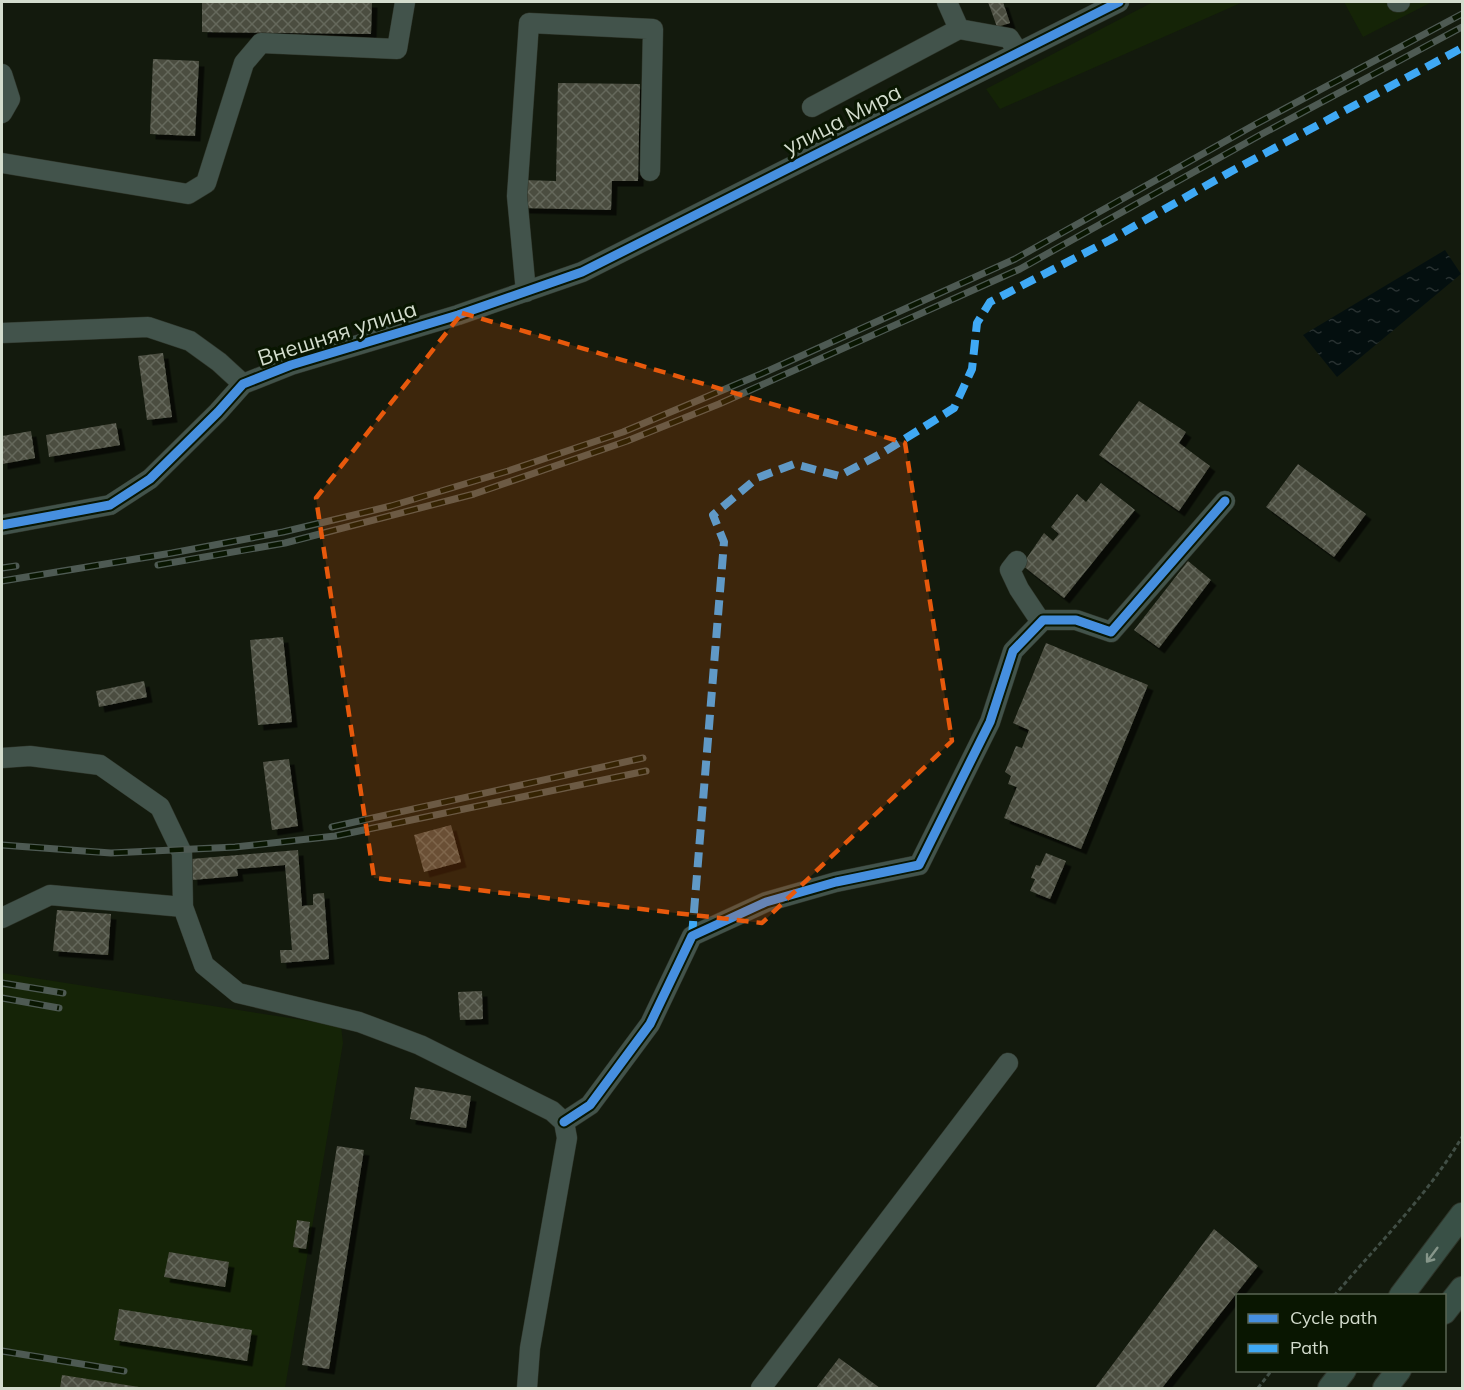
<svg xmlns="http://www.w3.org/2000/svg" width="1464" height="1390" viewBox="0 0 1464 1390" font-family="Mulish,sans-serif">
	<defs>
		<pattern id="water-ripples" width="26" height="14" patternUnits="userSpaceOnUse" patternTransform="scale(1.5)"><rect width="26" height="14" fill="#040f0f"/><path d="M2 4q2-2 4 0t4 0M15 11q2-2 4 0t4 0" fill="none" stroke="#283131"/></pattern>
		<pattern id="building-cross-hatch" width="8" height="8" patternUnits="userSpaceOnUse" patternTransform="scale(1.5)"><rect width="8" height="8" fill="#4c4e41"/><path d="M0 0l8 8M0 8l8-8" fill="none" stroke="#65675b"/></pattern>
		<filter id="shadow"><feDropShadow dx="5.5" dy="5.5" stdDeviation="0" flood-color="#0009"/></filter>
	</defs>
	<rect width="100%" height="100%" fill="#131a0d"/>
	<path fill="#152407" d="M1153 2H1243L1000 109 986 89Z
		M1344 2H1432L1363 37Z
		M2 973 341 1026 343 1043 285 1388H2Z"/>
	<path fill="url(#water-ripples)" d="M1445 250 1461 274 1337 377 1303 335Z"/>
	<path fill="url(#building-cross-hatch)" filter="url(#shadow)" d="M202 2H372L371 34 202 32Z
		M988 2H1003L1010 23 997 27Z
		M153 59 199 61 195 136 150 134Z
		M558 83 640 84 638 181H612L611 210 524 208V180L556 181Z
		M163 353 172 417 147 420 138 356Z
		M1139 401 1186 432 1179 443 1210 466 1179 511 1099 455Z
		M116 423 120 445 49 457 46 435Z
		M31 431 35 458 2 464V436Z
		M1298 464 1366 514 1334 557 1266 507Z
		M1101 483 1135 510 1064 598 1022 565 1044 533 1053 541 1059 534 1051 527 1077 494 1086 502Z
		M1188 561 1211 580 1159 648 1134 630Z
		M283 637 292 722 258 725 250 640Z
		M1046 643 1148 685 1081 849 1004 818 1017 787 1008 784 1011 776 1005 772 1016 746 1022 748 1029 730 1013 723Z
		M144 681 147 697 99 707 96 691Z
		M289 759 298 826 272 830 263 762Z
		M451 825 461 862 424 872 414 835Z
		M298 850 302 906 313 905V894L324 893 329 959 281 963 280 950H292L285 865 237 869 238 876 192 880 191 859Z
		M1046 853 1066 861 1050 899 1030 891 1035 879 1031 878 1036 865 1040 866Z
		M57 910 111 914 108 955 53 951Z
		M482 991 483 1019 460 1020 458 992Z
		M415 1087 471 1096 466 1128 410 1119Z
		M337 1146 364 1150 329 1369 302 1365Z
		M297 1220 310 1222 306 1249 293 1247Z
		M1214 1229 1258 1266 1162 1388H1095Z
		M169 1252 229 1262 225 1287 164 1277Z
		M119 1309 252 1330 247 1361 114 1340Z
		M839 1358 880 1388H816Z
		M62 1375 139 1387V1388H60Z"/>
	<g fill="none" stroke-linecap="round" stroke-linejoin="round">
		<defs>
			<path id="minor" d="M947 2 959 29
				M1397 2H1400
				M2 74 10 99 2 113
				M812 107 959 29 1009 38 1018 52
				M2 163 188 194 206 183 244 63 261 43 397 49 405 2
				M526 292 517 196 529 23 653 29 650 171
				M2 333 148 327 190 341 219 362 243 384
				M2 525 110 505 150 479 218 412 243 384 291 365 458 315 582 272 1119 2
				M1017 561 1010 570 1019 589 1041 622
				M2 758 30 756 100 765 160 807 182 853 183 907 50 895 2 918
				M183 907 204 965 238 993 359 1022 420 1045 552 1111 564 1122 567 1138 530 1348 527 1388
				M564 1122 590 1105 650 1024 692 936 766 902 836 882 919 865 990 722 1013 651 1043 620H1076L1111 632 1225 501
				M761 1388 1008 1063"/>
			<path id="major" d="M1401 1296 1462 1215
				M1444 1312 1462 1289
				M1330 1388 1344 1370
				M1385 1388 1399 1370"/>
		</defs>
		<use href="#minor" stroke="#2e3429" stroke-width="21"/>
		<use href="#major" stroke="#2e3429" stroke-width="26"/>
		<path stroke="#414e45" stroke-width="3" stroke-dasharray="4.5 3" stroke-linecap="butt" d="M1334 1296C1378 1244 1428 1195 1462 1137
			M1258 1388 1272 1370"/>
		<use href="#minor" stroke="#42534b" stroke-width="20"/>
		<use href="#major" stroke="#395046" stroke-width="24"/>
		<defs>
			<path id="rail" d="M158 565 285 543 474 494 627 441 719 404 1020 269 1262 134 1462 27
				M2 568 16 566
				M2 581 172 553 283 532 391 506 508 471 623 432 761 374 1015 259 1256 124 1462 14
				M332 827 643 758
				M2 845 111 853 235 847 335 836 646 771
				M2 983 63 993
				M2 998 59 1008
				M2 1351 124 1371"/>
		</defs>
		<use href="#rail" stroke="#4e5a53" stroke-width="7"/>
		<use href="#rail" stroke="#091601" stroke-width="4.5" stroke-dasharray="14" stroke-linecap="butt"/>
		<path stroke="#3fa9f5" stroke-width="8" stroke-dasharray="15 8" stroke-linecap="butt" d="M692 936 724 542 713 515 757 478 794 464 839 476 884 452 954 408 972 369 977 323 990 302 1110 240 1230 172 1462 48"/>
		<defs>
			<path id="cycleway" d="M2 525 110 505 150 479 218 412 243 384 291 365 458 315 582 272 1119 2
				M564 1122 590 1105 650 1024 692 936 766 902 836 882 919 865 990 722 1013 651 1043 620H1076L1111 632 1225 501"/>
		</defs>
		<use href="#cycleway" stroke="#091601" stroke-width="13"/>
		<use href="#cycleway" stroke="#468fdf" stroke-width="9"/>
	</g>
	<defs><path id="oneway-shaft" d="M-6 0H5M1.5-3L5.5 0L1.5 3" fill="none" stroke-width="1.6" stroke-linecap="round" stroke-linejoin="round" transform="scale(1.5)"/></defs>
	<use stroke="#86968a" href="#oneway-shaft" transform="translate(1432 1255) rotate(127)"/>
	<path fill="#e8590c" fill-opacity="0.2" stroke="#e8590c" stroke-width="4.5" stroke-dasharray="12 8" stroke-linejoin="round" d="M462 313 905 443 952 741 762 923 374 878 316 498Z"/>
	<g text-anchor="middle" stroke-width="6" stroke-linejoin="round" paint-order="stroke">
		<g font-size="22" fill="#d3dccd" stroke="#091601">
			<text transform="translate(842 119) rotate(-27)" y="8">улица Мира</text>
			<text transform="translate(337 333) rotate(-18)" y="8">Внешняя улица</text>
		</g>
	</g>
	<rect width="1464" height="1390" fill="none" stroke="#d3dccd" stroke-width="6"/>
	<rect x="1236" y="1294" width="210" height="78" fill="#091601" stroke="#5a6553" stroke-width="1.5"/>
	<rect x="1248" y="1314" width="30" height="9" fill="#468fdf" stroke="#5a6553" stroke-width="1.5"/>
	<text x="1290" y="1324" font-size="18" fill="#d3dccd">Cycle path</text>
	<rect x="1248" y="1344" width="30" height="9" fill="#3fa9f5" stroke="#5a6553" stroke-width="1.5"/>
	<text x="1290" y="1354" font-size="18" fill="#d3dccd">Path</text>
</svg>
